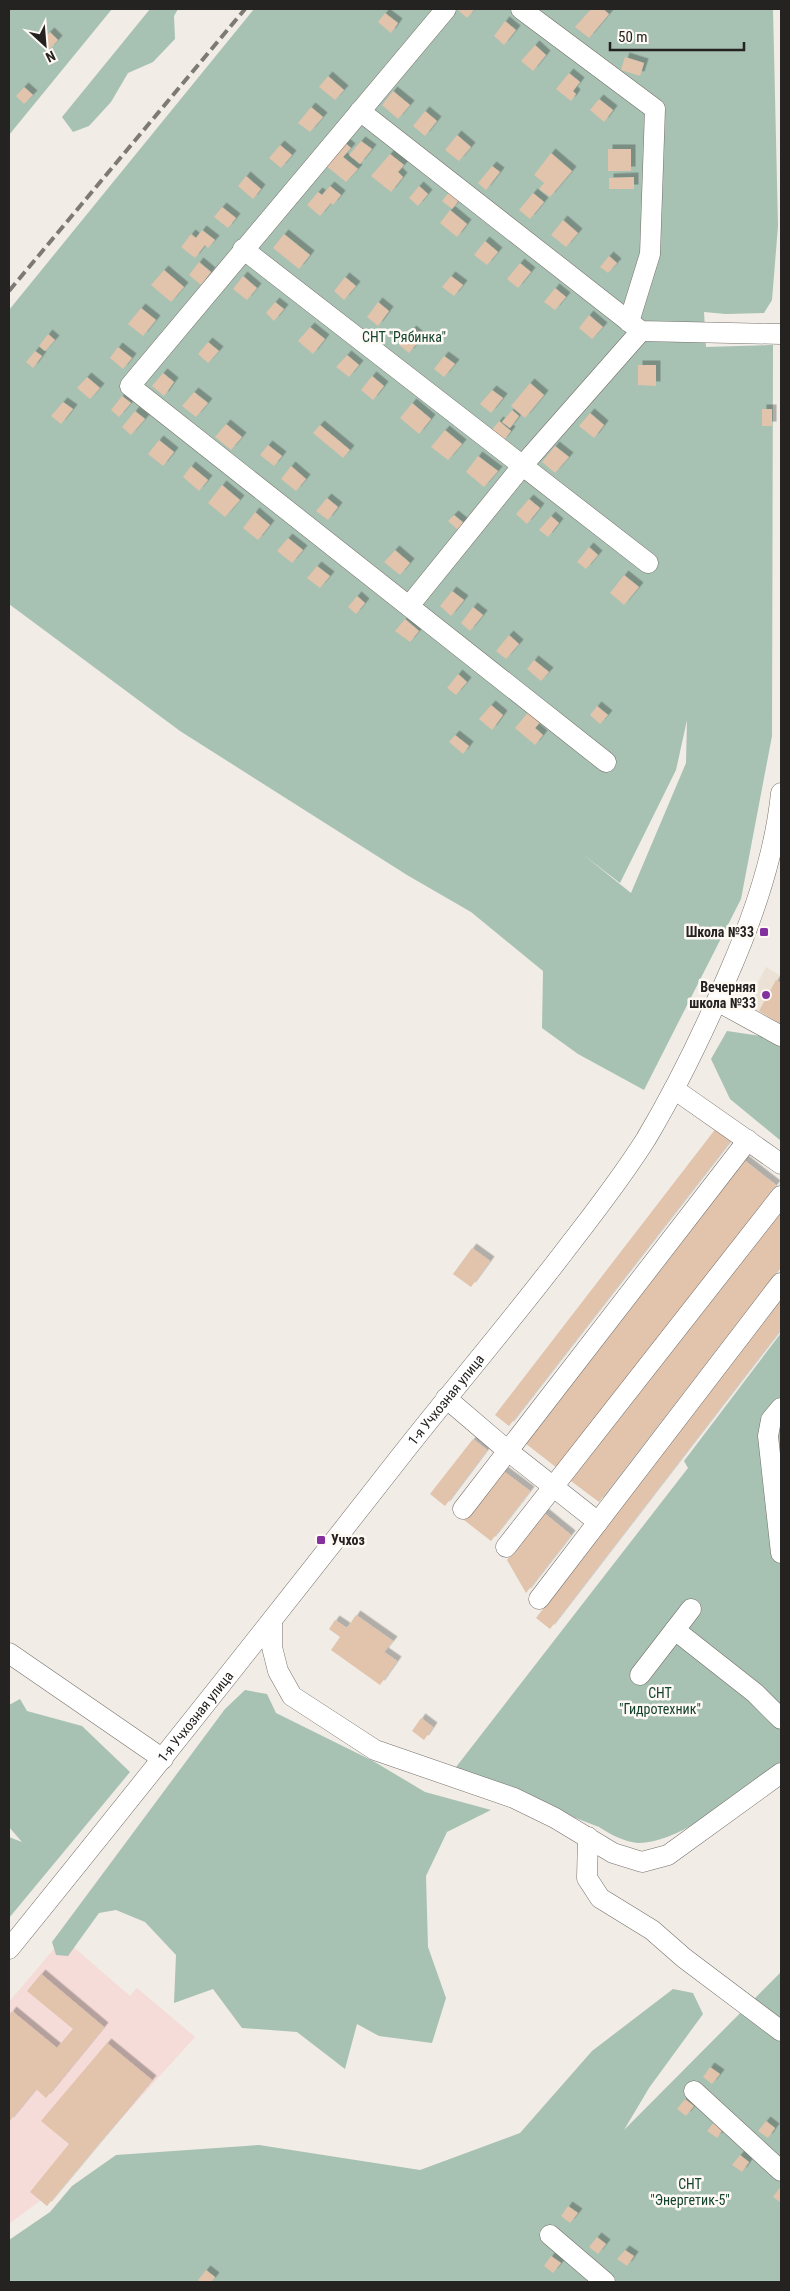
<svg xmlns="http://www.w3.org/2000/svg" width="790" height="2291" viewBox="0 0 790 2291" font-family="'Roboto Condensed',sans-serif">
	<defs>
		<filter id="shadow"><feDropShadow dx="4.5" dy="-4.5" stdDeviation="0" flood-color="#0004"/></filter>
	</defs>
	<rect width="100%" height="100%" fill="#f1ece5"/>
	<path fill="#f6dcd8" d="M63 1938 130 1996 137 1988 195 2037 61 2185 9 2224V2002Z"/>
	<path fill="#ebe1d4" d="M766 967 781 976V1055L760 1044 757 1032 737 1021Z"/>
	<path fill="#a7c1b3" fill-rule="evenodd" d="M9 9H112L9 135Z
		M150 9H178L174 16 175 39 153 62 128 73 111 102 89 126 73 132 62 117Z
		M254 9H773L778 226 772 300 764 313 726 314 704 312 706 347 773 345 772 736 741 899 644 1090 578 1054 542 1028 543 971 471 912 407 875 180 731 9 604V310ZM687 720 686 763 631 893 581 853 620 883 676 770Z
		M727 1031 768 1037 781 1045V1141L730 1099 711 1059Z
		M781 1333V1762C747 1787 681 1844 638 1843 624 1842 610 1834 599 1827L453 1771 688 1468 684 1461Z
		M245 1690 267 1694 276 1713 373 1761 425 1792 491 1810 447 1832 426 1876 428 1947 446 1998 432 2043 379 2036 357 2024 345 2069 297 2032 242 2028 213 1989 174 2003 176 1955 145 1922 116 1910 99 1913 68 1956 56 1955 52 1942 225 1709Z
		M20 1699 27 1711 82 1726 130 1772 9 1918V1837L22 1842 9 1827V1705Z
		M781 1972V2282H9V2240L50 2212 72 2186 116 2155 259 2145 420 2170 520 2133 592 2051 673 1989 693 1993 703 2014 649 2088 624 2130Z"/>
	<path fill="#e2c3ab" filter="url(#shadow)" d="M459 9H475L467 18 458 10Z
		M591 9H603L609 14 589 38 575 27Z
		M385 13 398 23 391 33 378 22Z
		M505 21 516 30 504 45 494 36Z
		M50 32 58 40 50 49 41 41Z
		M535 45 546 55 533 71 521 61Z
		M625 57 644 63 640 76 621 70Z
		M569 73 580 82 573 91 576 94 571 101 556 89Z
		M328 76 344 90 335 100 319 87Z
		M24 87 33 95 24 104 16 96Z
		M393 91 410 105 398 119 382 105Z
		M599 99 613 110 604 122 590 110Z
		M311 107 323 117 310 132 298 123Z
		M425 111 437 121 425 136 413 126Z
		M457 135 471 147 459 161 445 150Z
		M361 141 372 149 360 164 349 155Z
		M344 142 351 148 343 157 358 169 346 182 325 165Z
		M280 145 292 155 281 168 269 158Z
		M608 149H631V171H608Z
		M551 153 572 171 550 197 539 189 544 183 534 175Z
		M390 154 404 165 398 172 403 177 391 192 371 176Z
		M492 166 500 172 486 190 478 183Z
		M246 176 261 189 253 199 238 186Z
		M634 177V189H609V178Z
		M330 186 341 195 333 205 331 203 320 216 307 205 318 192 322 195Z
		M419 186 428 194 418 206 409 198Z
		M450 191 460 199 452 209 442 201Z
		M533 193 544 202 530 219 519 210Z
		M222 207 236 218 228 228 214 217Z
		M450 210 467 224 457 237 440 223Z
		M563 220 578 233 566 247 551 235Z
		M202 230 215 240 208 248 205 245 195 258 181 247 191 234 196 238Z
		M284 234 310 255 299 269 273 248Z
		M485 241 498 252 487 265 474 255Z
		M609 256 617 263 608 273 600 267Z
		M199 262 211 272 201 285 189 275Z
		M520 263 531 272 518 288 507 279Z
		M164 270 184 287 171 302 151 285Z
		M243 276 257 288 247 300 233 289Z
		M451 276 463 285 454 296 442 287Z
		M345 277 356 286 344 300 334 291Z
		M555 288 566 297 555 310 544 302Z
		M275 302 284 309 274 321 266 313Z
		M378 302 389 311 378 326 367 317Z
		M141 308 156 320 143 336 128 324Z
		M589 315 603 327 592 339 579 328Z
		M310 327 325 339 313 354 298 341Z
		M412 330 421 338 409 353 399 345Z
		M48 334 55 340 45 351 39 346Z
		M208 342 219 351 208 363 198 354Z
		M118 347 132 358 123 369 110 358Z
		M35 351 42 356 33 368 26 362Z
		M347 355 359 365 349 377 336 367Z
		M444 356 455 364 444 377 434 369Z
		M638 365H656V386L638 385Z
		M163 373 174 382 164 396 152 386Z
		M372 376 384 386 373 400 361 390Z
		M87 377 100 388 90 399 77 388Z
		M530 383 544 395 525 418 511 406Z
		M492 390 503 398 491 413 480 404Z
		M194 392 208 403 196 417 182 406Z
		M122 396 131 403 119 417 111 410Z
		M63 402 73 409 61 424 51 416Z
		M412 403 431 419 419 434 400 418Z
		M762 409H772V426H762Z
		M512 410 519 416 510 428 502 422Z
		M135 411 145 419 131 435 122 427Z
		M590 413 604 425 594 438 579 426Z
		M499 421 511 431 503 441 491 431Z
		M226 424 242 437 231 450 215 437Z
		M320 425 350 450 343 458 313 433Z
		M445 430 462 444 448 460 431 447Z
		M159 440 174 452 163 466 148 454Z
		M268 445 282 456 274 466 260 455Z
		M555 446 569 457 555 473 542 462Z
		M478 456 498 471 484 487 466 472Z
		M191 466 208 480 199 491 183 477Z
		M291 466 306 479 296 491 281 479Z
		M222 485 240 500 225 517 208 503Z
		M327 498 338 507 328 520 316 511Z
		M529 499 540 508 527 524 516 514Z
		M255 512 270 525 258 540 243 528Z
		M454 515 465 524 459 531 448 521Z
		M551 516 559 523 548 537 539 530Z
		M288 538 303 550 292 563 277 551Z
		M589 547 598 555 586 569 577 562Z
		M395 550 410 563 400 575 384 562Z
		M317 566 330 576 320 588 307 578Z
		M624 575 639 587 624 605 610 593Z
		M452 591 464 600 451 616 440 606Z
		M357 596 365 603 356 614 348 607Z
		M473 607 483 615 470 631 461 623Z
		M405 619 419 631 410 642 395 631Z
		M509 635 519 644 506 659 496 651Z
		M534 660 549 672 541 681 527 669Z
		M458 674 467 682 456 695 447 688Z
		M491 705 503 715 492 730 479 719Z
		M597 706 608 715 600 724 590 715Z
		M530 710 542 720 535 728 543 735 535 745 515 728Z
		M455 735 469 746 463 754 449 742Z
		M776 980 781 983V1024L759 1011Z
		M717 1127 732 1139 509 1426 495 1415Z
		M744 1160 776 1185 557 1468 525 1443Z
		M781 1208V1266L599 1502 571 1481Z
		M472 1248 490 1261 471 1287 453 1274Z
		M781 1300V1329L550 1629 536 1618Z
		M473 1439 487 1450 445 1506 430 1494Z
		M502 1470 530 1491 491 1541 464 1520Z
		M544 1513 571 1535 526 1593 507 1560Z
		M356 1615 393 1641 384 1652 397 1661 380 1685 331 1650 340 1637 329 1629 335 1620 347 1628Z
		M421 1718 433 1727 424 1740 412 1731Z
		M41 1974 104 2027 46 2098 36 2089 9 2122V2015L12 2011 57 2048 73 2029 27 1991Z
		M107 2043 152 2080 47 2206 30 2192 69 2144 41 2121Z
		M710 2067 720 2074 712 2084 703 2077Z
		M685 2099 694 2106 686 2116 677 2109Z
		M715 2121 724 2128 717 2138 707 2131Z
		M766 2121 775 2128 768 2138 758 2131Z
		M740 2155 749 2162 742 2172 732 2165Z
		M781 2186V2203L773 2197Z
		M568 2206 578 2213 570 2223 561 2216Z
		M597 2237 606 2244 598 2254 589 2247Z
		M625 2250 634 2256 627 2266 617 2259Z
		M551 2256 561 2263 553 2273 544 2266Z
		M206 2270 215 2277 211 2282H201L198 2280Z"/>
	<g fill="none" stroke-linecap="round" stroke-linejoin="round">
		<defs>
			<g id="minor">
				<path d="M446 9 130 386 606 762"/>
				<path d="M521 9 655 109 650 254 629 322"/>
				<path d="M360 111 641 331 781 334"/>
				<path d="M243 249 648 563"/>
				<path d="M409 606 523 465 641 331"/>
				<path d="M717 1001 781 1036"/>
				<path d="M674 1089 781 1164"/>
				<path d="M446 1398 508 1451 598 1522"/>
				<path d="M781 1408 771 1420 768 1436 781 1553"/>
				<path d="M463 1509 748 1140"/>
				<path d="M506 1547 781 1196"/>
				<path d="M539 1599 781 1283"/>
				<path d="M272 1621V1647L278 1671 292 1696 375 1750 514 1798 555 1818 613 1853 642 1862 668 1855 781 1773"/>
				<path d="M675 1630 755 1693 781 1719"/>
				<path d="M9 1653 163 1759"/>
				<path d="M640 1675 691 1609"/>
				<path d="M588 1837 587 1878 600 1898 652 1930 684 1958 781 2031"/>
				<path id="s1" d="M9 1949C141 1786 271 1622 400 1457 455 1387 513 1319 567 1248 595 1212 622 1177 646 1139 677 1087 704 1031 728 975 753 918 775 855 781 793"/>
				<path d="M694 2091 781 2171"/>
				<path d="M550 2235 605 2282"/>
			</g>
		</defs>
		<use href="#minor" stroke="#75706b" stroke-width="21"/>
		<use href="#minor" stroke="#fff" stroke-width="20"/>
		<path stroke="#7d7a76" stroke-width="4" stroke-dasharray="10 5" stroke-linecap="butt" d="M9 291 245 9"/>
	</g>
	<g fill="#84319f" stroke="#fef9f3" stroke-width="2">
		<rect x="759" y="927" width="10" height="10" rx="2.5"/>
		<circle cx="766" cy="995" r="5"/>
		<rect x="316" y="1535" width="10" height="10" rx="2.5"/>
	</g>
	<g text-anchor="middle" stroke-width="5" stroke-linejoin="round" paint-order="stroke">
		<g font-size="14" fill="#134330" stroke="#fef9f3">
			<text x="404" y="342">СНТ "Рябинка"</text>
			<text x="660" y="1698">СНТ<tspan x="660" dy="16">"Гидротехник"</tspan></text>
			<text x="690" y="2189">СНТ<tspan x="690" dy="16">"Энергетик-5"</tspan></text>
		</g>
		<g font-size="14" font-weight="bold" fill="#252321" stroke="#fef9f3" text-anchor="end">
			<text x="754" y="937">Школа №33</text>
			<text x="756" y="992">Вечерняя<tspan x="756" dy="16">школа №33</tspan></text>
			<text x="331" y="1545" text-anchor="start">Учхоз</text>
		</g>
		<g font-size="14" fill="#252321" stroke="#fef9f3">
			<text dy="5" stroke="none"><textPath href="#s1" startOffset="702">1-я Учхозная улица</textPath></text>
			<text dy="5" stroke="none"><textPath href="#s1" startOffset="298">1-я Учхозная улица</textPath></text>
		</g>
	</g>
	<rect width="790" height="2291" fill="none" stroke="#252321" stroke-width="20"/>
	<g transform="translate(45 45) rotate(154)" stroke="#fef9f3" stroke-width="4" paint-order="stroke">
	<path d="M0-4L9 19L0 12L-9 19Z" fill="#252321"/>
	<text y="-8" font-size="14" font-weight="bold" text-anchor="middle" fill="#252321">N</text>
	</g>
	<path d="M610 42v8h134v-8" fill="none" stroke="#252321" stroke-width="2.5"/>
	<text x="618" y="42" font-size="15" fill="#252321" stroke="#fef9f3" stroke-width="4" paint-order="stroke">50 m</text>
</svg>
